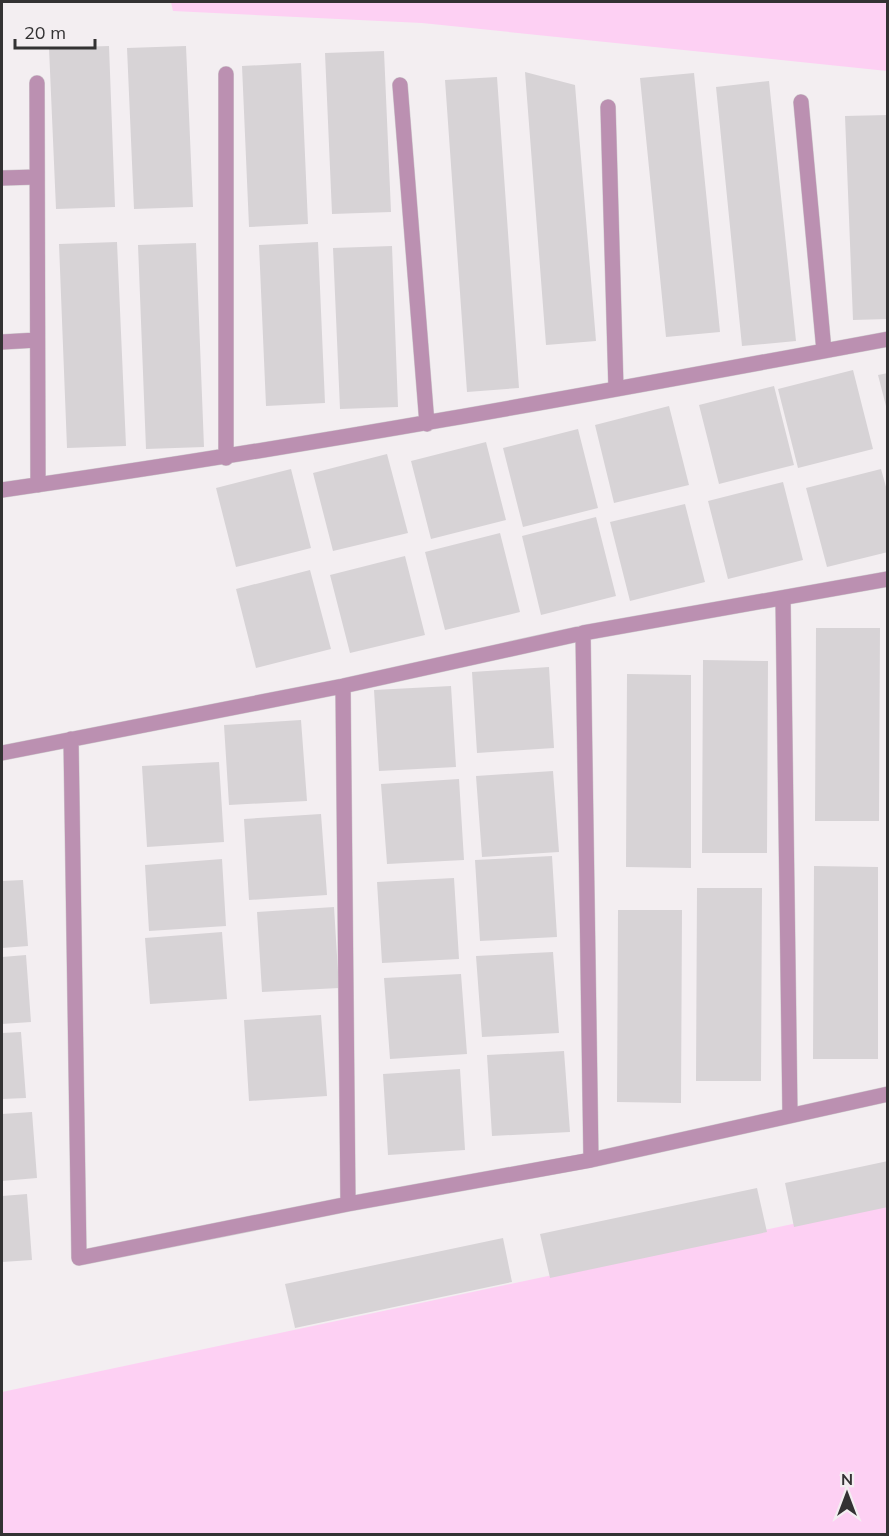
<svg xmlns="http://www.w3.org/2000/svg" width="889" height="1536" viewBox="0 0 889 1536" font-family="Mulish,sans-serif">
	<rect width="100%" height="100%" fill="#f3eef1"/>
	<path fill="#fdd0f3" d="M171 2H887V71L422 23 173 11Z
		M887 1204V1534H2V1392Z"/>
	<path fill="#d7d3d6" d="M109 46 115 207 56 209 49 48Z
		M186 46 193 207 134 209 127 48Z
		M384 51 391 212 332 214 325 53Z
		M301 63 308 224 249 227 242 66Z
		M525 72 575 85 596 341 546 345Z
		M694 73 720 332 666 337 640 78Z
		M497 77 519 388 467 392 445 80Z
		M769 81 796 341 742 346 716 87Z
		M888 115V319L853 320 845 116Z
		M117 242 126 446 67 448 59 244Z
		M318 242 325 403 266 406 259 245Z
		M196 243 204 447 146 449 138 245Z
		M392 246 398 407 340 409 333 248Z
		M853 370 873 449 798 468 778 389Z
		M888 373V410H887L878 375Z
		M774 386 794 465 719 484 699 405Z
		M669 406 689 485 614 503 595 425Z
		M578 429 598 508 523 527 503 448Z
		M486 442 506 520 431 539 411 461Z
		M387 454 408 533 333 551 313 473Z
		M291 469 311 548 236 567 216 488Z
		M881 469 888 494V552L827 567 806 488Z
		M783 482 803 560 728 579 708 501Z
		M685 504 705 582 630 601 610 522Z
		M596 517 616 596 541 615 522 536Z
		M500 533 520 612 445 630 425 552Z
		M405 556 425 635 350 653 330 575Z
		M310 570 331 649 256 668 236 589Z
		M816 628H880L879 821H815Z
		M703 660 768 661 767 853H702Z
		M549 667 554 748 477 753 472 672Z
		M627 674 691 675V868L626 867Z
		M451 686 456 767 379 771 374 690Z
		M301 720 307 801 229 805 224 725Z
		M219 762 224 842 147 847 142 766Z
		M553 771 559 852 482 857 476 776Z
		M459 779 464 860 387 864 381 784Z
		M321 814 327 895 249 900 244 819Z
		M552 856 557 937 480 941 475 860Z
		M222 859 226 926 149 931 145 865Z
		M814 866 878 867V1059H813Z
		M454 878 459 959 382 963 377 882Z
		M23 880 28 946 2 948V881Z
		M697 888H762L761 1081H696Z
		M334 907 339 988 262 992 257 912Z
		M618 910H682L681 1103 617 1102Z
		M222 932 227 999 150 1004 145 938Z
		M553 952 559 1033 482 1037 476 956Z
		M26 955 31 1022 2 1024V957Z
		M461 974 467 1054 390 1059 384 978Z
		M321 1015 327 1096 249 1101 244 1020Z
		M21 1032 26 1098 2 1099V1033Z
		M564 1051 570 1132 492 1136 487 1055Z
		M460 1069 465 1150 388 1155 383 1074Z
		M32 1112 37 1178 2 1181V1114Z
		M888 1161V1207L794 1227 785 1183Z
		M757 1188 767 1232 550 1278 540 1234Z
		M27 1194 32 1260 2 1262V1196Z
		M503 1238 512 1282 295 1328 285 1284Z"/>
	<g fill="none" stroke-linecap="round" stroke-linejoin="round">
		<defs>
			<path id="minor" d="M226 74V458
				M37 83 38 485
				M400 85 427 424
				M801 102 824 351
				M608 107 616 389
				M2 178 37 177
				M2 342 37 340
				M2 490C298 448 593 394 888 339
				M783 599 790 1115
				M583 633 591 1160
				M343 686 348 1204
				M71 739 79 1258 348 1204 591 1160 888 1094
				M2 753 343 686 583 633 888 579"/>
		</defs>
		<use href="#minor" stroke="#d0cccf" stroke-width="16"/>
		<use href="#minor" stroke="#bb90b1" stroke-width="15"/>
	</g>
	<rect width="889" height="1536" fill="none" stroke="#333233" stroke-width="6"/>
	<g transform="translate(847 1494)" stroke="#f3eef1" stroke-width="4.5" paint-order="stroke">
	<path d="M0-4.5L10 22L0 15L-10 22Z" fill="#333233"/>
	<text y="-9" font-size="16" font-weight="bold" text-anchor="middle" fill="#333233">N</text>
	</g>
	<path d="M15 39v9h80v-9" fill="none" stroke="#333233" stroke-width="3"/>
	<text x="24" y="39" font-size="18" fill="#333233" stroke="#f3eef1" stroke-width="4.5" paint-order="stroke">20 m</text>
</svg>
